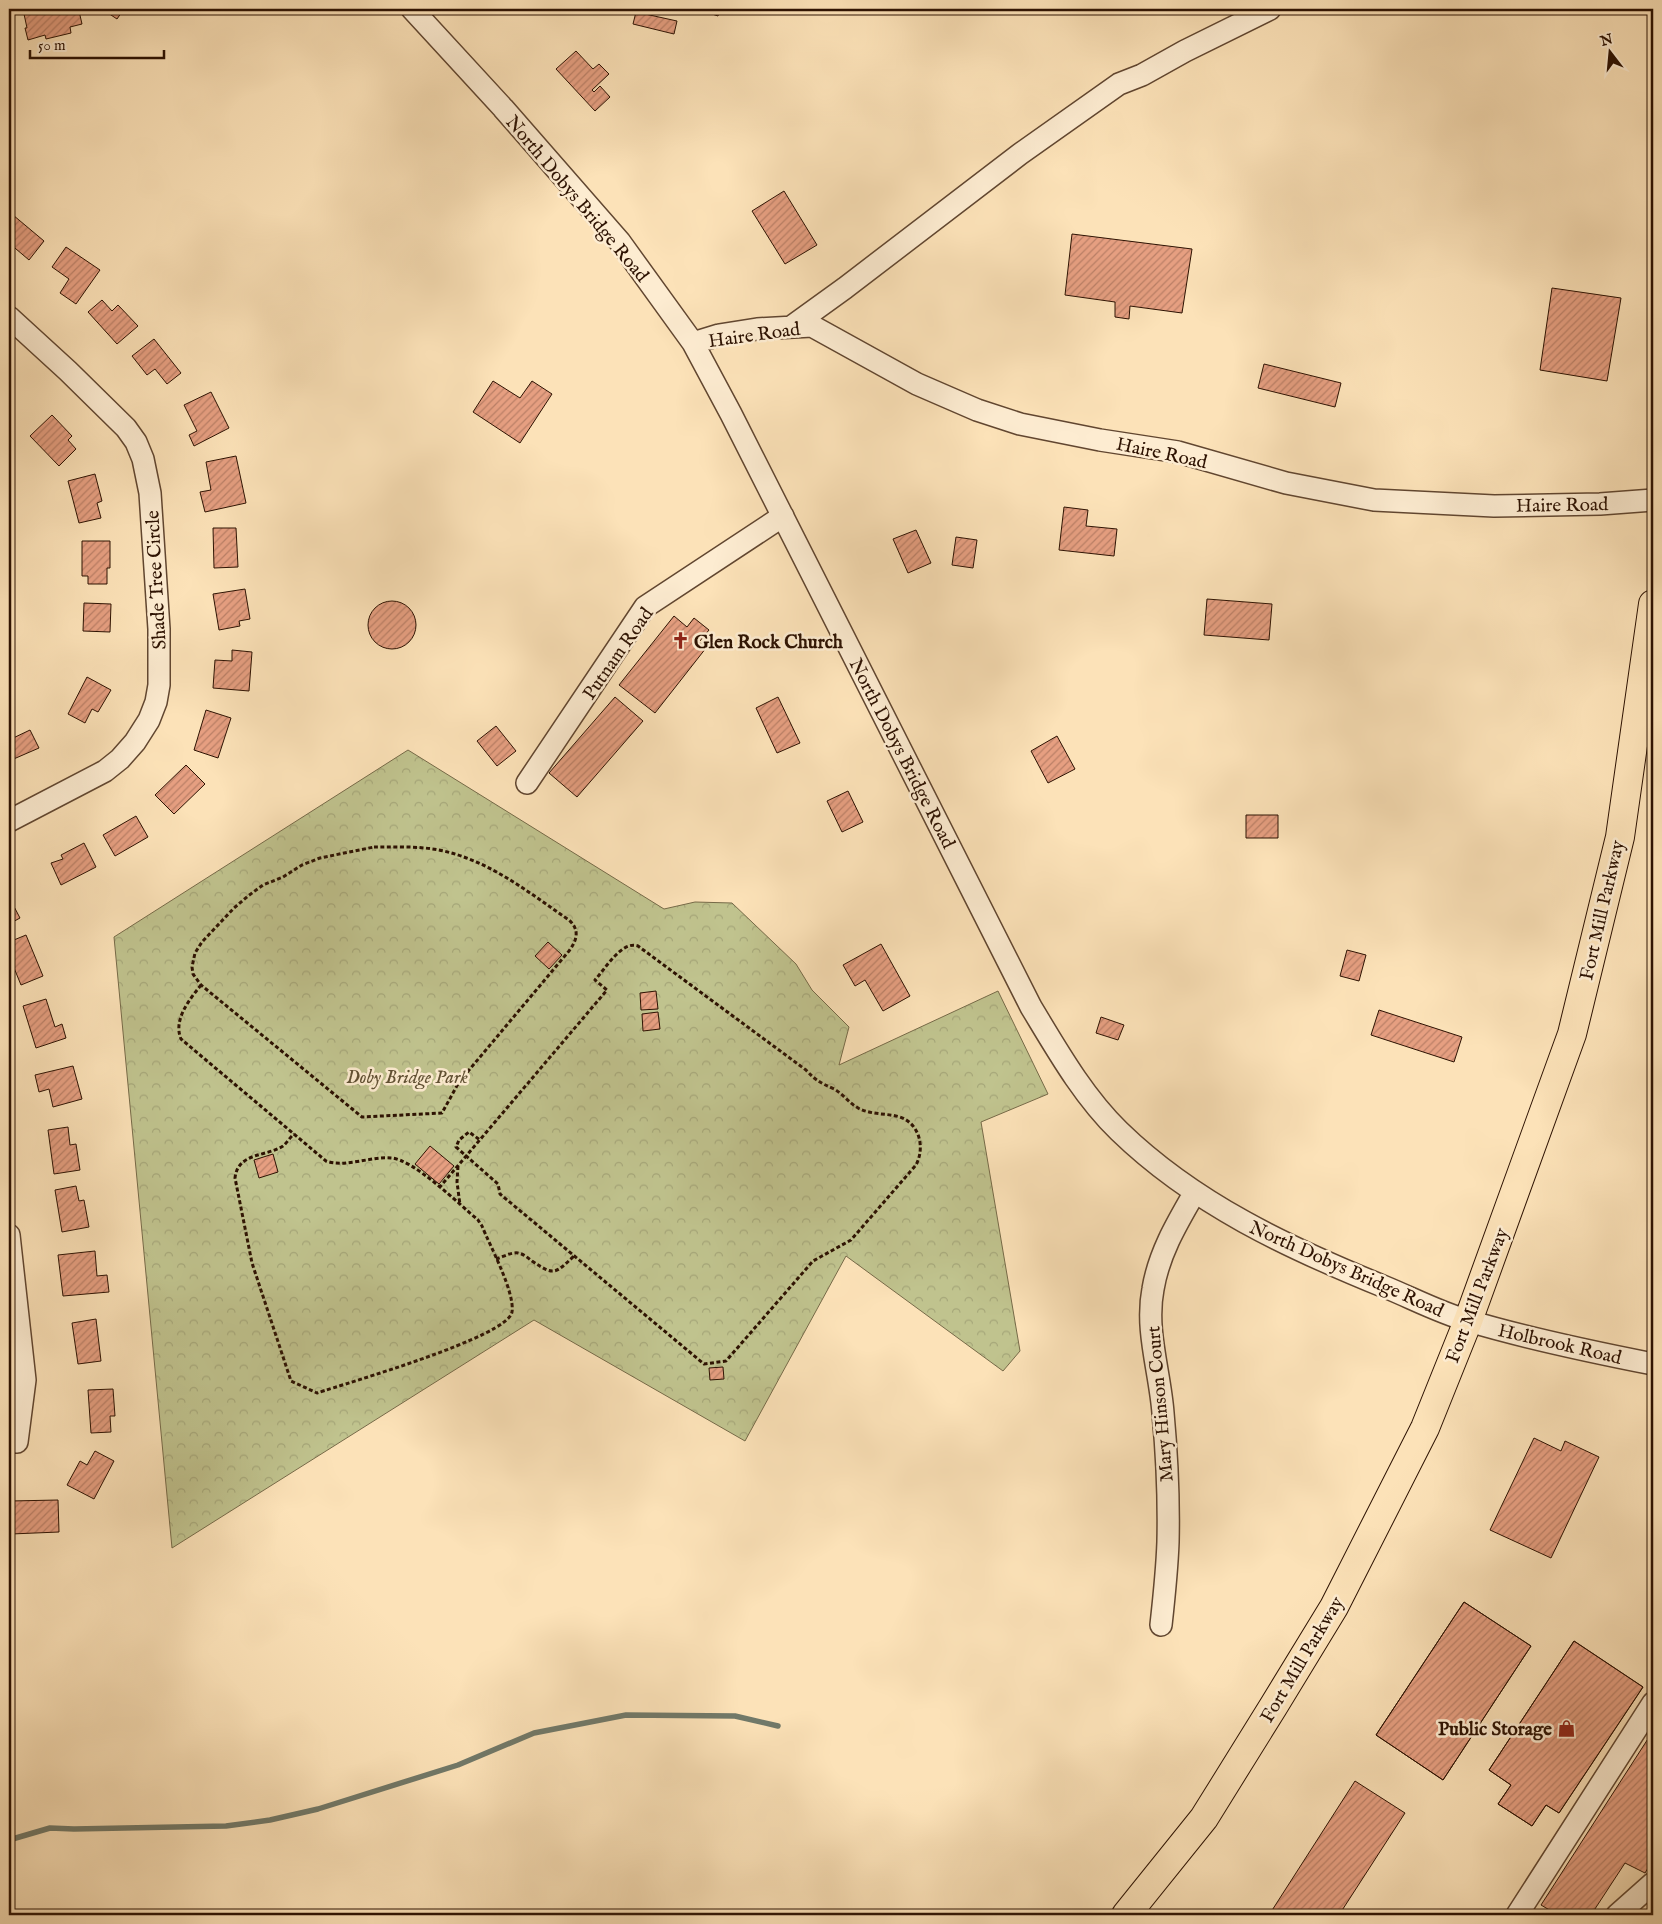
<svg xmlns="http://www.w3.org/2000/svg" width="1662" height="1924" viewBox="0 0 1662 1924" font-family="'IM FELL English',serif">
	<defs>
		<pattern id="park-crowns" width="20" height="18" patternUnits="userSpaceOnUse" patternTransform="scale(1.25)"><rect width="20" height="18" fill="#c0c38e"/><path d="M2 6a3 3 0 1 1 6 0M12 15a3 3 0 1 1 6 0" fill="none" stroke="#a5a679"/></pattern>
		<pattern id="building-hatch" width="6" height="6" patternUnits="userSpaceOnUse" patternTransform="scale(1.25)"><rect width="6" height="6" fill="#e69f81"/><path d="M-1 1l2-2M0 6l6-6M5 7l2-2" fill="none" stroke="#bb8067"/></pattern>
	</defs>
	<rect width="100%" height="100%" fill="#fce2b8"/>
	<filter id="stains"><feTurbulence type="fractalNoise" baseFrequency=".004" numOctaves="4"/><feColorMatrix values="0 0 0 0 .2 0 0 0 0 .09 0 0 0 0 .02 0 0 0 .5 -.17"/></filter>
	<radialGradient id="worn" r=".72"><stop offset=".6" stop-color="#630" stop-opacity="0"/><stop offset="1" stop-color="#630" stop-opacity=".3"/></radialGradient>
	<path fill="url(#park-crowns)" stroke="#766a48" d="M408 750 664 909 695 902 732 903 796 964 812 990 849 1027 839 1065 998 991 1048 1094 981 1122 1020 1351 1003 1371 846 1256 745 1441 534 1320 172 1548 114 937Z"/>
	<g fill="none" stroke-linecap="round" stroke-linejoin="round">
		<path stroke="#717969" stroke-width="5.5" d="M9 1840 50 1828 74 1829 226 1826 270 1820 318 1809 458 1765 534 1733 626 1715 735 1716 778 1726"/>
	</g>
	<path fill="url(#building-hatch)" stroke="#2d1202" d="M36 9H67L68 13 79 11 82 24 70 27 71 33 46 39 45 35 28 40 25 28H27L24 14 36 11Z
		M102 9H124L117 19Z
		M697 9H720L718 16Z
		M636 12 677 21 674 34 633 24Z
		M576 51 593 69 599 64 609 74 592 90 594 92 600 86 610 97 595 111 556 69Z
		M784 191 817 245 785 264 752 211Z
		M13 215 44 241 29 260 9 243V220Z
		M1072 234 1192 249 1182 313 1130 306 1129 319 1115 317V302L1065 295Z
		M66 247 100 270 76 304 60 293 69 279 52 267Z
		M1552 288 1621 298 1607 381 1540 370Z
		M102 300 112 311 118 305 138 326 117 344 88 312Z
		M154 339 181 373 167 384 155 369 147 375 132 356Z
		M1264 364 1341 383 1335 407 1258 388Z
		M493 381 520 398 532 381 552 394 520 443 473 412Z
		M211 392 229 428 194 446 189 435 197 431 184 405Z
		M52 415 72 436 68 440 76 449 59 466 30 436Z
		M236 456 246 503 205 512 200 492 211 490 206 462Z
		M95 474 102 501 97 503 101 518 79 523 68 481Z
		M1064 507 1088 510 1086 526 1117 529 1114 556 1059 550Z
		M213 528H236L238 567 214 568Z
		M916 530 931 563 908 573 893 539Z
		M956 537 977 540 973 568 952 565Z
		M82 541H110V568H107V584H88V576H82Z
		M245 589 250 619 239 621 240 626 219 630 213 594Z
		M1207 599 1272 604 1269 640 1204 635Z
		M368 625a24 24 0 1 1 48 0a24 24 0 1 1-48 0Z
		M84 603 111 604 110 632 83 631Z
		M674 616 687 627 694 618 709 630 699 642 706 648 655 713 619 685Z
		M232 650 252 652 249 691 213 688 215 660 232 661Z
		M87 677 111 690 98 712 92 709 85 723 68 714Z
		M615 697 643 721 577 797 549 773Z
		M778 697 800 743 777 753 756 708Z
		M206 710 231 718 218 758 194 750Z
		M496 726 516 751 497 766 477 741Z
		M30 730 39 748 9 761V740Z
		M1057 736 1075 769 1048 783 1031 751Z
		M186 765 205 784 174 814 155 795Z
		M848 791 863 822 842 832 827 801Z
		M1246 815H1278V838H1246Z
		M136 816 148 837 115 856 103 835Z
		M84 843 96 867 61 885 51 863 63 859 61 855Z
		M9 897 20 918 9 924Z
		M26 935 43 976 21 985 12 963 9 965V942Z
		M548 942 562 955 549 969 535 956Z
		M881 944 910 996 883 1011 865 980 855 986 843 965Z
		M1347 950 1366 955 1359 981 1340 976Z
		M656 991 658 1009 641 1010 640 993Z
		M46 999 55 1027 62 1024 66 1038 36 1048 23 1006Z
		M1379 1010 1462 1037 1454 1062 1371 1035Z
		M658 1012 660 1029 643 1031 642 1014Z
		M1101 1017 1124 1025 1118 1040 1096 1033Z
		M73 1066 82 1099 53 1107 49 1089 39 1092 35 1075Z
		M68 1127 70 1145 76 1144 80 1170 54 1174 48 1130Z
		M430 1146 454 1166 439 1184 415 1164Z
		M273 1154 278 1172 259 1178 254 1160Z
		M76 1186 79 1201 84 1200 89 1227 62 1232 55 1190Z
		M95 1251 97 1276 107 1275 109 1292 63 1296 58 1255Z
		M96 1319 101 1361 78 1364 72 1323Z
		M723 1367 724 1379 710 1380 709 1368Z
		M113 1389 115 1416H110L111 1432 91 1433 88 1390Z
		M1534 1438 1561 1451 1565 1441 1599 1457 1551 1558 1490 1530Z
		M95 1451 114 1461 94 1499 67 1485 80 1461 87 1465Z
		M58 1500 59 1532 11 1534 10 1501Z
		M1464 1602 1531 1646 1443 1780 1376 1735Z
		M1464 1602 1531 1646 1443 1780 1376 1735Z
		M1574 1641 1643 1687 1559 1813 1546 1805 1532 1826 1498 1804 1511 1785 1489 1770Z
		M1574 1641 1643 1687 1559 1813 1546 1805 1532 1826 1498 1804 1511 1785 1489 1770Z
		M1653 1731V1860L1645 1873 1625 1863 1591 1915H1558L1541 1905Z
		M1355 1781 1405 1813 1339 1915H1269Z"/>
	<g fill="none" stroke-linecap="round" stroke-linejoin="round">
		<defs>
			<path id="minor" d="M412 9 503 108 620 242 693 343 731 414 1031 1007C1057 1050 1083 1096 1119 1131 1194 1204 1289 1248 1385 1287 1412 1298 1440 1313 1469 1321 1529 1339 1592 1352 1653 1364
				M9 317 68 371 126 428 136 442 143 459 150 493 159 629V685L156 702 149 720 135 742 120 759 105 771 9 821
				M791 327 845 288 1020 154 1119 84 1142 75 1185 51 1270 9
				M693 343 719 335 757 329 812 326 917 384 977 410 1020 424 1100 440 1178 452 1286 483 1374 500 1494 506 1600 504 1653 500
				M527 783 645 607 783 516
				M9 1235 25 1380 17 1442
				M1161 1625C1164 1598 1167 1570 1168 1542 1169 1499 1167 1456 1163 1413 1160 1372 1145 1330 1153 1289 1159 1253 1177 1223 1195 1192
				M1517 1915 1653 1703
				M1617 1915 1653 1883"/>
			<path id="major" d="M1126 1915 1204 1818 1273 1707 1334 1607 1425 1428 1468 1321 1572 1034 1620 837 1653 604"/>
		</defs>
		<use href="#minor" stroke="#614630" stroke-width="24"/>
		<use href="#major" stroke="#2d1202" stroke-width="30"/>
		<path stroke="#2d1202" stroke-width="3" stroke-dasharray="4 2.5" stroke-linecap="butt" d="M374 847C395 847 418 846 439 850 489 860 528 892 569 920 580 930 577 940 569 951L459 1082 442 1113 362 1117 201 985 193 974 192 967 195 953 202 942 234 908 248 896 263 885 283 877 302 865 320 858Z
			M201 985C189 1000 173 1020 181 1039L326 1161C344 1168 372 1156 391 1158 413 1159 459 1204 478 1220L482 1226C490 1246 515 1292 512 1312 508 1337 347 1383 317 1393L291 1381 252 1263 235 1178C238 1152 266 1157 283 1146 287 1143 290 1137 294 1134
			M458 1166 457 1182 460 1205
			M439 1188 607 990 595 980C605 969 622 940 638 946L806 1070C816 1081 821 1083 834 1089 843 1094 849 1103 858 1108 871 1115 886 1113 900 1117 920 1124 925 1148 916 1165L851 1240 813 1261 726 1361 704 1364 500 1194 498 1184 456 1147 459 1140 469 1132 480 1140
			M496 1259C503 1257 511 1252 518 1253 524 1254 528 1258 532 1261 554 1276 555 1274 574 1256"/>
		<use href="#minor" stroke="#fdecd1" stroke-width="21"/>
		<use href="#major" stroke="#fce2b8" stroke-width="28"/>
	</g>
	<defs>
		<symbol id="church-bare" viewBox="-9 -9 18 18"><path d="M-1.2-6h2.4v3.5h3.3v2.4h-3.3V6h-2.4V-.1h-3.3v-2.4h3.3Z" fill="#8f2418" stroke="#fdecd1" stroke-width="2.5" paint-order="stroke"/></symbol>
		<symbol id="shop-bare" viewBox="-9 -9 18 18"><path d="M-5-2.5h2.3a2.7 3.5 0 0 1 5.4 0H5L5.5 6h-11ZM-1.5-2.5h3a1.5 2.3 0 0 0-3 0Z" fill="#8f2418" stroke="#fdecd1" stroke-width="2.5" paint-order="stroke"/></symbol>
	</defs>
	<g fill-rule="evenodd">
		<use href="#church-bare" x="668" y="628" width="25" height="25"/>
		<use href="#shop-bare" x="1554" y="1716" width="25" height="25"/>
	</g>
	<g text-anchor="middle" stroke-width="5" stroke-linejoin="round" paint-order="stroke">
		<g font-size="19" fill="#2d1202" stroke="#fdecd1">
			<text transform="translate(578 198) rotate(50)" y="7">North Dobys Bridge Road</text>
			<text transform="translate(754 334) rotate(-8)" y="7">Haire Road</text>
			<text transform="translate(1162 452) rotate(12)" y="7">Haire Road</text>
			<text transform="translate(1562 504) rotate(-1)" y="7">Haire Road</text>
			<text transform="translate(155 580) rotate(-93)" y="7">Shade Tree Circle</text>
			<text transform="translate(617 653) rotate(-55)" y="7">Putnam Road</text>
			<text transform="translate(903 753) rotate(63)" y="7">North Dobys Bridge Road</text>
			<text transform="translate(1601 910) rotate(-77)" y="7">Fort Mill Parkway</text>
			<text transform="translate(1347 1268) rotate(24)" y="7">North Dobys Bridge Road</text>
			<text transform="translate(1476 1295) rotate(-69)" y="7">Fort Mill Parkway</text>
			<text transform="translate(1560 1343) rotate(13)" y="7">Holbrook Road</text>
			<text transform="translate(1159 1404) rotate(-95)" y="7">Mary Hinson Court</text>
			<text transform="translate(1301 1659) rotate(-59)" y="7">Fort Mill Parkway</text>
		</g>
		<g font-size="19" font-weight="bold" fill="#2d1202" stroke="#fdecd1" text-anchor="start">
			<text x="694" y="648">Glen Rock Church</text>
			<text x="1552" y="1735" text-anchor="end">Public Storage</text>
		</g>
		<g font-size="19" font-style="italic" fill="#605033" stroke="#fdecd1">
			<text x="407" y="1083">Doby Bridge Park</text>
		</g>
	</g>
	<rect width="1662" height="1924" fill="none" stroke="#fce2b8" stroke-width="30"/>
	<rect x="10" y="10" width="1642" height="1904" fill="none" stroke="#2d1202" stroke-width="2.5"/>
	<rect x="15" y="15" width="1632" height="1894" fill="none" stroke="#2d1202"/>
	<g transform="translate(1610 52) rotate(344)" stroke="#fdecd1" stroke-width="4" paint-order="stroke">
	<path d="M0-4L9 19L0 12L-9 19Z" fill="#2d1202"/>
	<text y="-8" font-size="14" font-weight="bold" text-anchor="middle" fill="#2d1202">N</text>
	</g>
	<path d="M30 50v8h134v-8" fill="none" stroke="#2d1202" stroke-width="2.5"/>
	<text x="38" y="50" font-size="15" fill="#2d1202" stroke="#fdecd1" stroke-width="4" paint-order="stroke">50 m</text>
	<rect width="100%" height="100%" filter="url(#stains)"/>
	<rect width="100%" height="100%" fill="url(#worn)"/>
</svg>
